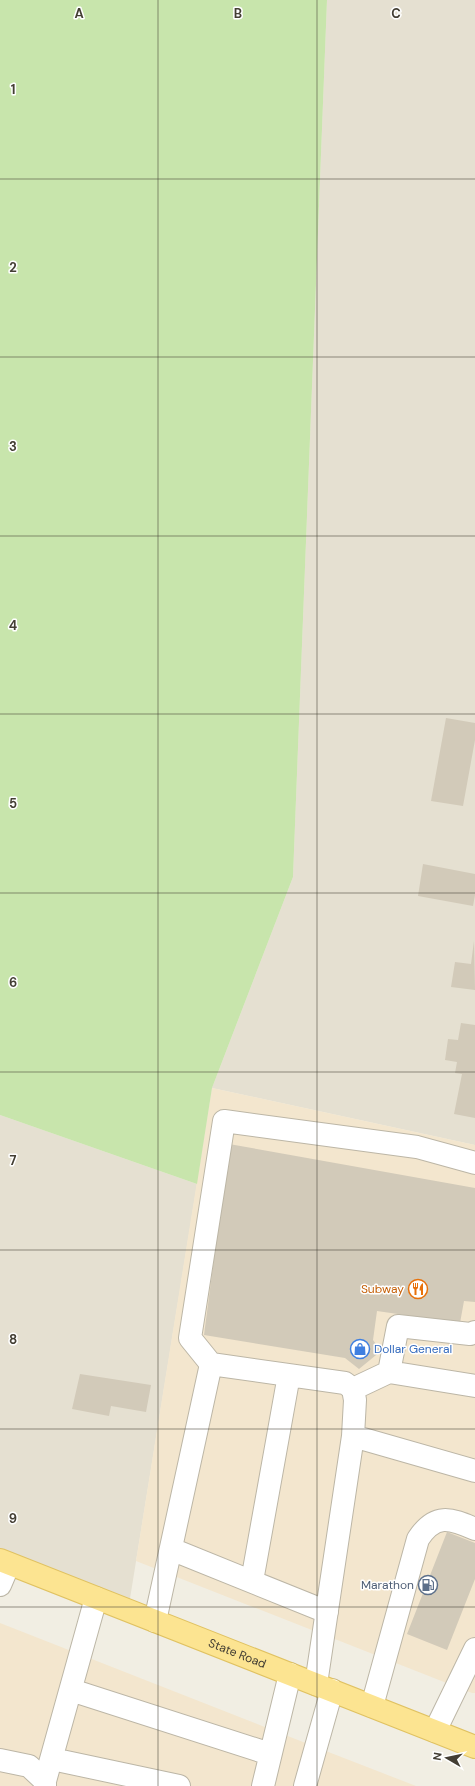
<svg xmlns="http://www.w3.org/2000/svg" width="475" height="1786" viewBox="0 0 475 1786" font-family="'DM Sans',sans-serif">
	<rect width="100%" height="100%" fill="#f1eee3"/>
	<path fill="#e5e0d1" d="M327 0H475V1145L212 1088 293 877Z
		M0 1115 197 1184 128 1611 0 1556Z"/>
	<path fill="#f3e6ce" d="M212 1088 475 1145V1693H472L136 1561Z
		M0 1623 331 1753 416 1786H0Z"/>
	<path fill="#c8e5ac" d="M0 0H327L293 877 212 1088 197 1184 0 1115Z"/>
	<path fill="#d2cab9" d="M446 718 475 723V740L463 806 431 801Z
		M423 864 475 874V895L473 906 418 896Z
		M474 941 475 990 451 987 455 962 471 964Z
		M461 1023 475 1025V1118L454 1114 462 1074 455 1073 457 1062 445 1060 448 1039 458 1040Z
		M229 1144 475 1188V1302L464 1301 460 1323 377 1311 373 1340 381 1351 359 1369 345 1358 204 1335Z
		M80 1374 151 1385 146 1412 111 1406 109 1416 72 1409Z
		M447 1532 475 1543V1579L447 1650 407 1634Z"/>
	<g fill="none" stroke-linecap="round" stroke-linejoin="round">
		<defs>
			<path id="minor" d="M211 1364 345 1383 353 1389 355 1400 353 1436
				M389 1372 475 1386
				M353 1389 389 1372 398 1326 470 1334 475 1332
				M171 1549 327 1612
				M252 1581 289 1375
				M0 1585 9 1564
				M155 1621 211 1364 190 1338 224 1121 417 1147 475 1163
				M316 1684 353 1436 475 1471
				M71 1690 270 1754
				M372 1706 418 1539C435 1513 450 1518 475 1529
				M435 1731 475 1649
				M52 1759 179 1786
				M0 1760 29 1766 45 1781V1786
				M45 1781 96 1598
				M263 1786 290 1674
				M305 1786 332 1690"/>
			<g id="major">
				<path id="s1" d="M0 1560 475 1747"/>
			</g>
		</defs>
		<use href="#minor" stroke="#bcb6a6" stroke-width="24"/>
		<use href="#major" stroke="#e0c262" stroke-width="24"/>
		<use href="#minor" stroke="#fff" stroke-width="22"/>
		<use href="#major" stroke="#fce491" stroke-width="22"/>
	</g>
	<path fill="none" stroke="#433e33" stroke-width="1" stroke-opacity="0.55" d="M158 0V1786M317 0V1786M0 179H475M0 357H475M0 536H475M0 714H475M0 893H475M0 1072H475M0 1250H475M0 1429H475M0 1607H475"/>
	<defs>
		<symbol id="restaurant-ring" viewBox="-11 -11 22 22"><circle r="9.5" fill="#fff" stroke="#e8710a" stroke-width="1.5"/><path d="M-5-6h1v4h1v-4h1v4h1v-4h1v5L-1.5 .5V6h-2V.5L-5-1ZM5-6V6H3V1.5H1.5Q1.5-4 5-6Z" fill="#e8710a"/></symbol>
		<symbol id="shop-ring" viewBox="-11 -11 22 22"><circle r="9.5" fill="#fff" stroke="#3f7fe0" stroke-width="1.5"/><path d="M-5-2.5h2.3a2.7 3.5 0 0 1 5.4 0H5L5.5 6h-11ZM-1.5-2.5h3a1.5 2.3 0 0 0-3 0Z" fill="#3f7fe0"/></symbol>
		<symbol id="fuel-ring" viewBox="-11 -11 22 22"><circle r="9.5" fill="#fff" stroke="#5c6f8a" stroke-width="1.5"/><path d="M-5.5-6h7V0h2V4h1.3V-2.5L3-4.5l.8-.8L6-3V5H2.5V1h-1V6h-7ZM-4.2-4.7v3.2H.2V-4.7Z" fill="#5c6f8a"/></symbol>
	</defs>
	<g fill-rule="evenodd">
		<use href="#restaurant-ring" x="407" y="1278" width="22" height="22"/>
		<use href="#shop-ring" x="349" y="1338" width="22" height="22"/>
		<use href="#fuel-ring" x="417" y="1574" width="22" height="22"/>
	</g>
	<g text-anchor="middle" stroke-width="3" stroke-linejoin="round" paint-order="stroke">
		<g font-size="12" fill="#c56008" stroke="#fff" text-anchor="end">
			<text x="404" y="1293">Subway</text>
		</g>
		<g font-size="12" fill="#366cbe" stroke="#fff" text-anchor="start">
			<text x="374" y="1353">Dollar General</text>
		</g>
		<g font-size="12" fill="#4e5e75" stroke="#fff" text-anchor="end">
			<text x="414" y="1589">Marathon</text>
		</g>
		<g font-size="12" fill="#433e33" stroke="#fff">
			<text dy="4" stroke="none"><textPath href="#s1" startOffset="255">State Road</textPath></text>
		</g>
	</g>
	<g font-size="13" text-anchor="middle" font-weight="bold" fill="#433e33" stroke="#fff" stroke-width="3" stroke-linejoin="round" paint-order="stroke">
		<text x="79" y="18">A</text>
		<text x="238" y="18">B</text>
		<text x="396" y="18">C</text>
		<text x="13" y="94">1</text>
		<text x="13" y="272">2</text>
		<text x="13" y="451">3</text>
		<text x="13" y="630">4</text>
		<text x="13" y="808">5</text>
		<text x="13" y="987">6</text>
		<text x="13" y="1165">7</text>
		<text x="13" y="1344">8</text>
		<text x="13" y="1523">9</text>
	</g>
	<g transform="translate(447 1758) rotate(279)" stroke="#ffffff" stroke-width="3" paint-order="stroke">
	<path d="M0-3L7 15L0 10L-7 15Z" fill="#433e33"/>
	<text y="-6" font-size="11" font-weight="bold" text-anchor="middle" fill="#433e33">N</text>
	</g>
</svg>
